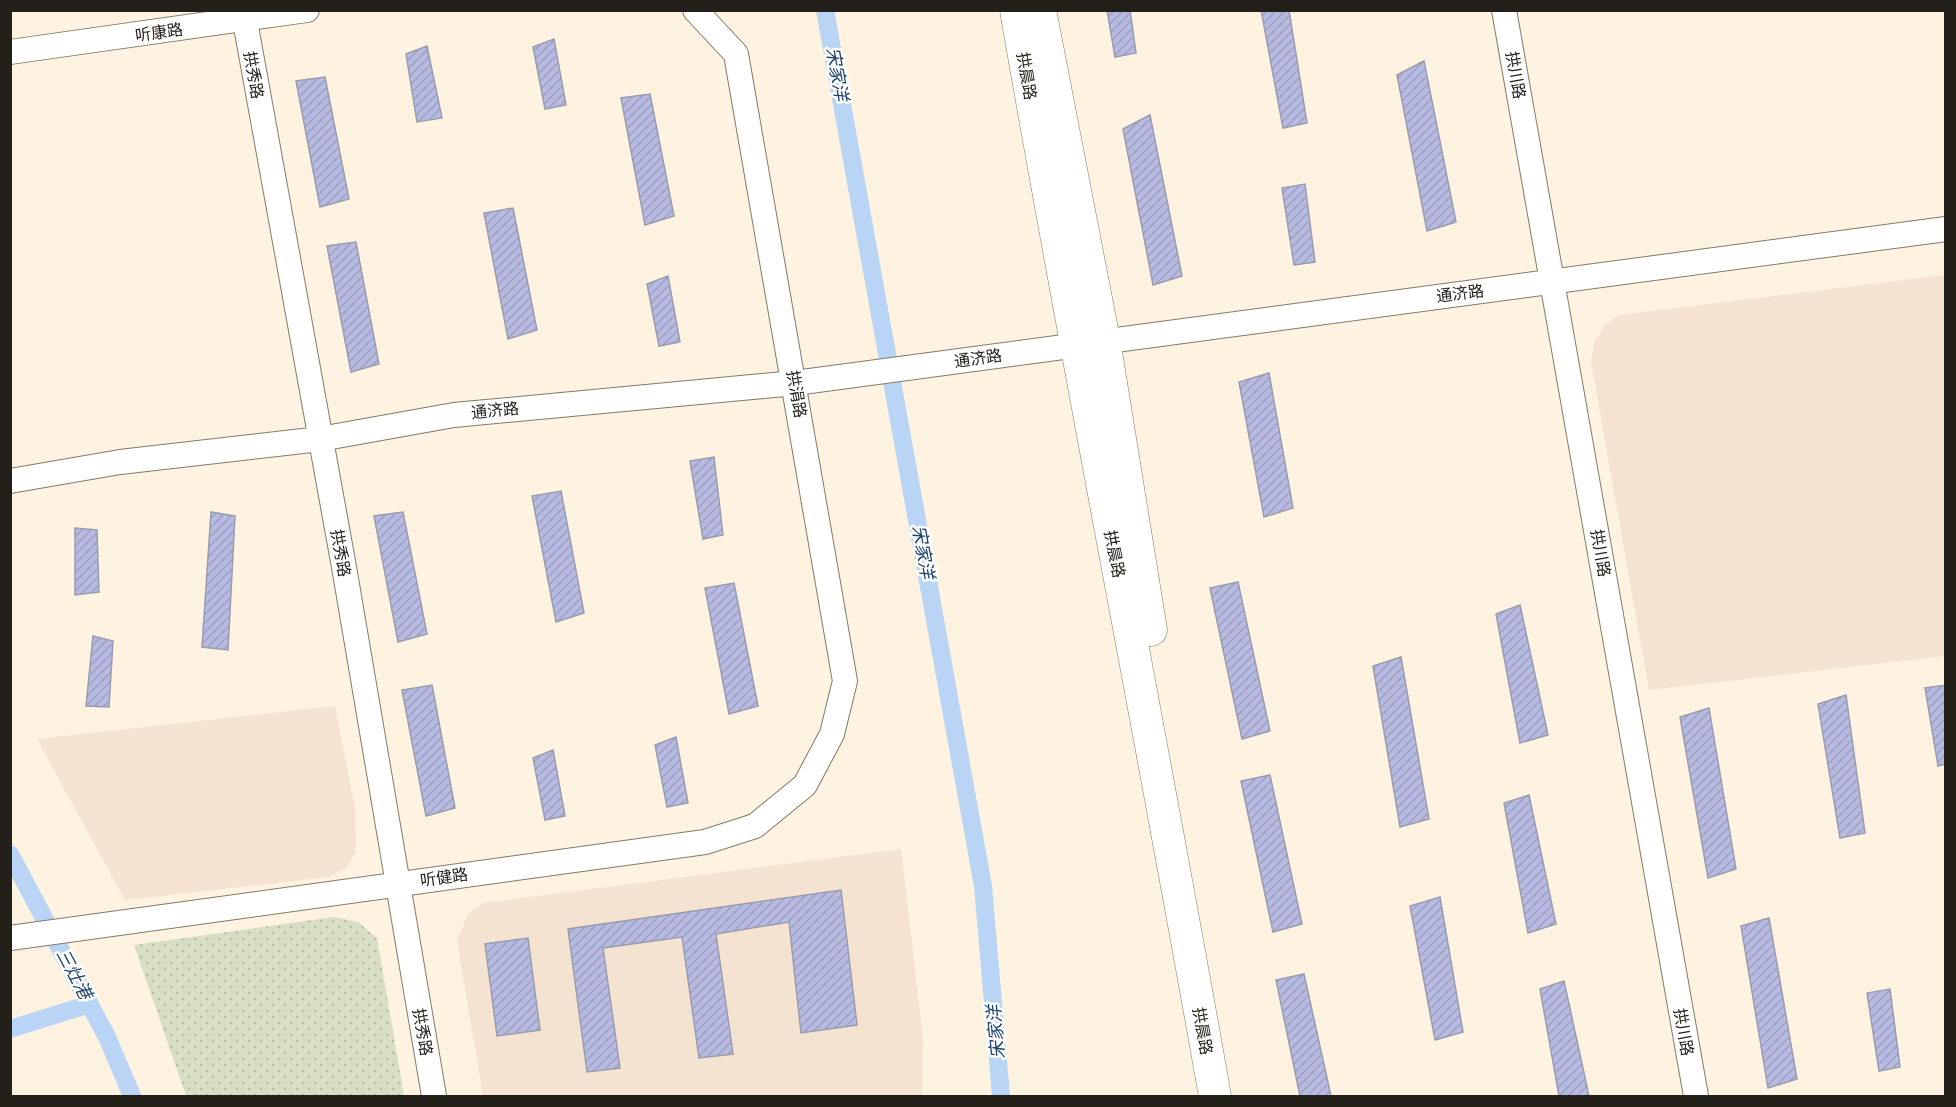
<svg xmlns="http://www.w3.org/2000/svg" width="1956" height="1107" viewBox="0 0 1956 1107" font-family="'Fira Sans','Noto Sans SC',sans-serif">
	<defs>
		<pattern id="grass-dots" width="8" height="8" patternUnits="userSpaceOnUse" patternTransform="scale(1.5)"><rect width="8" height="8" fill="#d7dec2"/><path d="M2 2h.1M6 6h.1" fill="none" stroke="#b8bea6" stroke-width="1.8" stroke-linecap="round"/></pattern>
		<pattern id="building-hatch" width="6" height="6" patternUnits="userSpaceOnUse" patternTransform="scale(1.5)"><rect width="6" height="6" fill="#b7bae1"/><path d="M-1 1l2-2M0 6l6-6M5 7l2-2" fill="none" stroke="#9da0c0"/></pattern>
	</defs>
	<rect width="100%" height="100%" fill="#fdf3e0"/>
	<path fill="#f5e3d2" d="M1945 275V656L1649 690 1591 362 1595 341 1605 325 1619 315Z
		M335 706 355 809 356 852 346 868 328 877 125 900 37 739Z
		M901 849 923 1038 922 1096H483L457 941 469 912 483 903Z"/>
	<path fill="url(#grass-dots)" d="M334 917 358 922 377 938 404 1096H186L134 945Z"/>
	<g fill="none" stroke-linecap="round" stroke-linejoin="round">
		<path stroke="#b9d4f4" stroke-width="18" d="M825 10 983 886 1001 1096
			M10 854 107 1037 132 1096
			M10 1029 90 1004"/>
	</g>
	<path fill="url(#building-hatch)" stroke="#9a9cae" stroke-width="1.5" d="M1107 10H1130L1136 53 1115 57Z
		M1261 10H1289L1307 123 1283 128Z
		M554 39 566 105 545 109 533 47Z
		M427 46 442 118 417 122 406 54Z
		M1424 61 1456 222 1427 231 1397 75Z
		M325 77 349 199 320 207 296 81Z
		M650 94 674 216 645 225 621 98Z
		M1150 115 1182 276 1153 285 1123 129Z
		M1305 184 1315 262 1294 265 1282 188Z
		M513 208 537 330 508 339 484 213Z
		M356 242 379 364 351 372 327 246Z
		M668 276 680 342 659 346 647 284Z
		M1269 373 1293 508 1264 517 1239 382Z
		M714 457 723 535 703 539 690 461Z
		M561 491 584 613 556 622 532 496Z
		M211 512 235 516 228 650 202 647Z
		M403 512 427 634 398 642 374 516Z
		M75 528 97 530 99 592 75 595Z
		M1238 582 1270 731 1242 739 1210 588Z
		M734 583 758 706 729 714 705 588Z
		M1520 605 1548 735 1520 743 1496 614Z
		M93 636 113 641 109 707 86 706Z
		M1401 657 1429 819 1400 827 1373 666Z
		M432 685 455 808 426 816 402 690Z
		M1946 685V764L1938 766 1925 688Z
		M1846 695 1865 833 1840 838 1818 704Z
		M1709 708 1736 869 1708 878 1680 717Z
		M676 737 688 803 667 807 655 745Z
		M553 750 565 816 545 820 533 758Z
		M1270 775 1302 924 1273 932 1241 781Z
		M1529 795 1556 924 1528 933 1504 803Z
		M841 890 857 1025 801 1033 789 922 716 934 733 1054 699 1058 682 937 603 948 620 1068 587 1072 568 929Z
		M1440 897 1463 1032 1435 1040 1410 906Z
		M1769 918 1797 1079 1768 1088 1741 926Z
		M528 938 540 1030 497 1036 485 944Z
		M1304 974 1331 1096H1300L1276 980Z
		M1564 981 1589 1096H1559L1540 989Z
		M1890 989 1900 1067 1879 1071 1867 993Z"/>
	<g fill="none" stroke-linecap="round" stroke-linejoin="round">
		<defs>
			<path id="minor" d="M243 10 344 567 434 1096
				M1504 10 1696 1096
				M10 52 307 10
				M10 481 120 462 320 439 454 415 795 383 1946 229
				M10 938 705 842 755 826 805 785 832 734 845 681 736 54 695 10"/>
			<path id="major" d="M1016 10C1079 373 1151 734 1215 1096
				M1040 10 1104 340 1151 630"/>
		</defs>
		<use href="#minor" stroke="#827a69" stroke-width="26"/>
		<use href="#major" stroke="#827a69" stroke-width="33"/>
		<use href="#minor" stroke="#fff" stroke-width="24"/>
		<use href="#major" stroke="#fff" stroke-width="32"/>
	</g>
	<g text-anchor="middle" stroke-width="5" stroke-linejoin="round" paint-order="stroke">
		<g font-size="16" fill="#232019" stroke="#fff">
			<text transform="translate(159 32) rotate(-8)" y="6">听康路</text>
			<text transform="translate(254 75) rotate(80)" y="6">拱秀路</text>
			<text transform="translate(1516 75) rotate(80)" y="6">拱川路</text>
			<text transform="translate(1027 76) rotate(80)" y="6">拱晨路</text>
			<text transform="translate(1460 293) rotate(-7)" y="6">通济路</text>
			<text transform="translate(978 358) rotate(-8)" y="6">通济路</text>
			<text transform="translate(797 394) rotate(80)" y="6">拱涓路</text>
			<text transform="translate(495 410) rotate(-6)" y="6">通济路</text>
			<text transform="translate(341 553) rotate(80)" y="6">拱秀路</text>
			<text transform="translate(1601 553) rotate(80)" y="6">拱川路</text>
			<text transform="translate(1115 554) rotate(79)" y="6">拱晨路</text>
			<text transform="translate(444 877) rotate(-8)" y="6">听健路</text>
			<text transform="translate(1203 1031) rotate(80)" y="6">拱晨路</text>
			<text transform="translate(423 1032) rotate(80)" y="6">拱秀路</text>
			<text transform="translate(1684 1032) rotate(80)" y="6">拱川路</text>
		</g>
		<g font-size="18" font-style="italic" fill="#1c426b" stroke="#fff">
			<text transform="translate(837 74) rotate(80)" y="6">宋家洋</text>
			<text transform="translate(923 552) rotate(80)" y="6">宋家洋</text>
			<text transform="translate(74 974) rotate(62)" y="6">三灶港</text>
			<text transform="translate(996 1032) rotate(-95)" y="6">宋家洋</text>
		</g>
	</g>
	<rect width="1956" height="1107" fill="none" stroke="#232019" stroke-width="24"/>
</svg>
